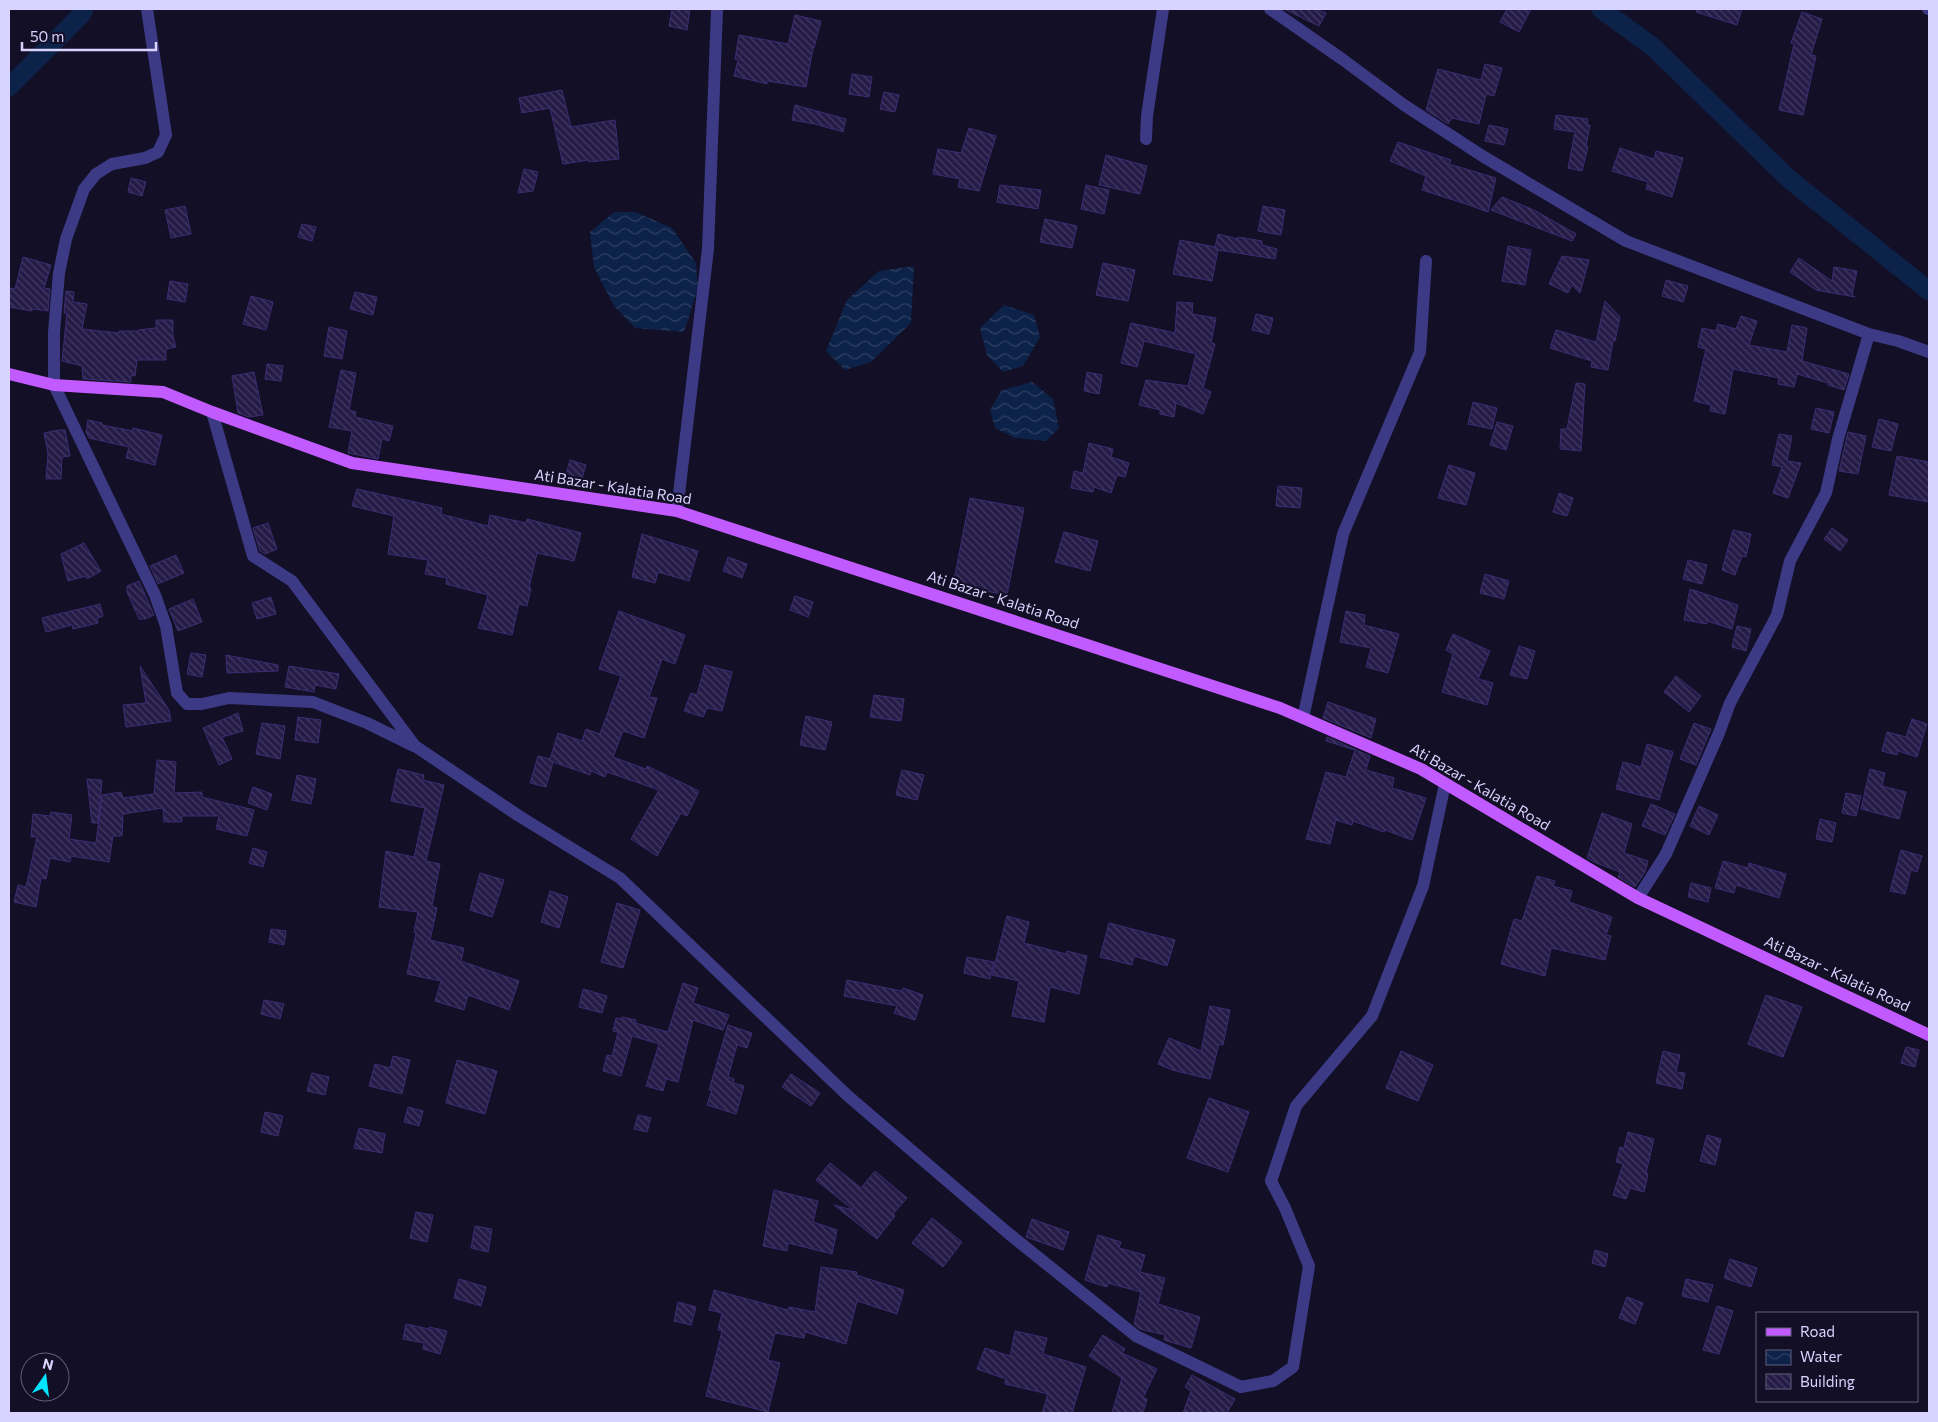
<svg xmlns="http://www.w3.org/2000/svg" width="1938" height="1422" viewBox="0 0 1938 1422" font-family="Commissioner,sans-serif">
	<defs>
		<pattern id="water-waves" width="16" height="10" patternUnits="userSpaceOnUse" patternTransform="scale(1.25)"><rect width="16" height="10" fill="#0c2248"/><path d="M0 5q4-4 8 0t8 0" fill="none" stroke="#2f4163"/></pattern>
		<pattern id="building-back-hatch" width="6" height="6" patternUnits="userSpaceOnUse" patternTransform="scale(1.25)"><rect width="6" height="6" fill="#241b47"/><path d="M-1 5l2 2M0 0l6 6M5-1l2 2" fill="none" stroke="#433b63"/></pattern>
	</defs>
	<rect width="100%" height="100%" fill="#130f26"/>
	<path fill="url(#water-waves)" d="M614 212H635L672 228 696 263 698 288 684 332 635 328 614 306 594 267 590 232Z
		M914 266 911 323 871 362 845 370 826 351 847 300 879 271Z
		M1004 305 1034 315 1040 337 1023 366 1003 372 987 355 980 328Z
		M1032 382 1053 399 1059 428 1046 441 1015 438 995 428 990 410 1002 390Z"/>
	<g fill="none" stroke-linecap="round" stroke-linejoin="round">
		<path stroke="#0c2248" stroke-width="19" d="M1601 9 1653 47 1789 179 1929 291
			M9 87 81 15 84 9"/>
	</g>
	<path fill="url(#building-back-hatch)" stroke="#3b2d73" d="M672 9H690L687 30 669 26Z
		M1284 9H1316L1326 13 1319 26Z
		M1507 9H1531L1519 32 1500 22Z
		M1697 9H1742L1737 25 1696 12Z
		M1802 12 1822 19 1811 55 1816 56 1803 115 1779 110 1794 44 1791 43Z
		M795 15 821 21 814 48H813L806 87 767 81V84L734 76 738 60 735 59 739 35 788 44Z
		M1485 64 1502 68 1494 96 1486 94 1479 124 1452 118 1448 124 1426 110 1438 69 1481 80Z
		M852 74 872 77 869 97 849 94Z
		M562 90 571 127 615 120 619 159 589 162V160L563 164 550 108 522 113 519 98Z
		M884 92 899 95 895 112 880 109Z
		M795 105 846 119 843 132 815 124 792 120Z
		M1556 115 1588 119 1587 125H1590L1586 146 1588 147 1582 171 1568 168 1575 132 1554 129Z
		M1489 125 1508 129 1504 145 1485 141Z
		M969 128 996 136 979 191 958 187 960 179 933 174 938 149 961 153Z
		M1398 142 1451 160 1449 164 1496 178 1488 212 1466 204 1422 190 1426 176 1390 161Z
		M1620 148 1654 159 1656 151 1683 158 1672 197 1646 189 1648 182 1612 171Z
		M1106 155 1147 166 1140 194 1099 185Z
		M524 169 538 172 533 191 518 193Z
		M131 178 146 182 142 196 128 192Z
		M1000 185 1041 190 1038 209 997 202Z
		M1086 185 1109 190 1104 214 1081 209Z
		M1502 197 1534 210 1576 234 1572 241 1491 210Z
		M185 206 191 234 171 238 165 210Z
		M1263 206 1285 210 1281 235 1258 231Z
		M1045 219 1077 226 1072 248 1040 242Z
		M302 224 316 227 312 241 298 237Z
		M1218 234 1238 239V237L1262 241V245L1277 249 1275 259 1218 250 1212 281 1173 274 1180 240 1215 247Z
		M1508 246 1531 250 1525 285 1502 281Z
		M1562 256 1589 260 1580 293 1572 285 1568 293 1549 284Z
		M23 257 51 265 44 288 50 289 48 311 32 309V311L9 307V288L15 289Z
		M1799 258 1832 281 1834 267 1857 271 1852 295 1855 297 1816 290 1790 272Z
		M1103 263 1135 270 1128 301 1096 295Z
		M1666 280 1688 286 1683 302 1662 296Z
		M170 281 188 284 185 302 167 299Z
		M66 291 74 292 73 302 87 304 82 329 119 333V331H138V330L156 328V320H173V336L176 347 166 349V360H137L135 376 131 375V382L83 379 82 366 62 361 67 313H64Z
		M355 292 377 297 373 315 350 309Z
		M251 296 273 302 266 330 243 324Z
		M1605 301 1620 317 1615 341H1613L1608 370 1591 367 1592 361 1550 348 1556 330 1596 342Z
		M1177 302 1193 303 1192 314 1216 318 1211 343 1215 344 1203 388 1211 392 1203 414 1176 403 1174 417 1160 414V410L1139 405 1146 380 1188 386 1196 354 1144 341 1137 367 1121 363 1131 323 1175 333Z
		M1256 314 1273 318 1269 334 1252 330Z
		M1741 316 1757 321 1749 345 1787 352 1792 325 1807 328 1802 361 1849 374 1844 390 1828 385V383L1797 374 1794 387 1778 384 1779 378 1733 369 1725 414 1710 411 1711 405 1694 401 1706 349 1698 347 1702 328 1716 331 1718 324 1736 329Z
		M329 327 347 331 342 359 324 356Z
		M267 364 283 366 281 381 265 379Z
		M341 370 356 373 349 410 356 412 355 417 393 426 389 441 382 439 378 459 348 453 352 431 329 427Z
		M254 372 263 415 249 417 238 413 232 376Z
		M1087 372 1102 375 1099 394 1084 391Z
		M1576 383 1585 384 1581 451 1560 449 1561 429H1567Z
		M1473 402 1497 408 1492 429 1468 424Z
		M1816 408 1834 412 1829 433 1811 429Z
		M1879 419 1898 424 1891 451 1872 447Z
		M88 420 102 423V425L133 431V428L162 435 155 465 126 458 129 447 89 438 86 432Z
		M1497 422 1513 426 1506 450 1490 445Z
		M59 430H65L70 456 62 457 61 479H46L48 454 44 433Z
		M1848 432 1866 436 1858 474 1839 471Z
		M1779 434 1792 436 1787 461 1801 463 1788 498 1773 493 1782 467 1772 465Z
		M1089 443 1113 449 1111 457 1129 463 1125 477 1117 475 1111 493 1094 487 1093 492 1071 488 1074 471 1083 473Z
		M1897 456 1929 462V502L1889 495Z
		M570 460 586 465 581 482 565 478Z
		M1449 465 1475 473 1466 505 1438 498Z
		M1278 486 1302 488 1300 508 1276 506Z
		M357 489 442 508 441 514 488 526 490 515 526 523 527 519 581 533 574 561 537 553 529 588H531L527 606 519 604 512 635 478 628 488 595 446 584 447 578 425 574 428 560 388 554 394 516 352 506Z
		M1559 493 1573 498 1567 516 1553 512Z
		M970 498 1024 508 1007 595 953 585Z
		M268 523 277 549 265 554 260 551 253 528Z
		M1832 528 1848 540 1840 551 1824 539Z
		M1733 530 1751 534 1746 557 1742 556 1735 575 1722 570Z
		M1064 532 1098 541 1090 571 1055 562Z
		M642 534 698 551 689 581 658 572 655 583 632 577Z
		M84 543 101 571 87 579 86 576 68 581 61 554Z
		M176 555 184 573 158 584 150 566Z
		M728 557 747 564 742 578 723 571Z
		M1688 560 1707 565 1702 584 1683 579Z
		M1485 574 1509 581 1504 599 1480 593Z
		M139 581 154 615 145 619H139L127 592V586Z
		M1690 589 1738 605 1732 629 1707 621V624L1684 620Z
		M795 596 813 602 808 617 790 610Z
		M271 597 276 614 257 619 252 603Z
		M193 599 202 622 178 631 169 609Z
		M100 604 103 616 97 618 98 623 73 629 72 625 46 632 42 618Z
		M619 611 685 635 675 664 662 659 649 697 657 698 644 738 623 731 613 757 646 769 647 766 699 791 687 816 681 813 657 856 631 839 659 790 607 772 605 777 591 771 590 775 553 762 546 787 530 783 538 756 550 759 558 733 582 741 586 729 600 734 621 676 599 669Z
		M1346 611 1365 615 1364 625 1399 634 1388 673 1366 667 1371 648 1340 642Z
		M1737 626 1751 629 1746 651 1732 647Z
		M1453 634 1490 651 1478 679 1493 683 1487 705 1442 692 1453 654 1446 650Z
		M1519 646 1535 651 1527 679 1510 675Z
		M191 653 206 655 202 677 187 674Z
		M226 655 278 665V671L227 673Z
		M705 665 732 672 722 711 707 708 703 717 684 711 691 693 697 695Z
		M140 666 169 710 171 721 126 727 123 705 146 703Z
		M289 666 339 674 336 689 315 685 314 692 285 687Z
		M1676 676 1701 696 1689 712 1664 692Z
		M874 695 904 699 901 721 870 717Z
		M1328 702 1376 719 1371 738 1323 718Z
		M238 713 243 731 222 737 232 759 219 765 203 728Z
		M806 716 832 722 825 750 800 745Z
		M298 717 321 720 318 743 295 740Z
		M1912 719 1927 724 1917 757 1898 751 1897 755 1882 751 1887 732 1906 737Z
		M262 723 285 726 280 759 256 754Z
		M1694 723 1711 729 1696 765 1680 759Z
		M1327 737 1370 756 1366 770 1394 778 1392 788 1426 798 1412 840 1385 830 1384 832 1353 821 1352 825 1336 820 1330 844 1306 839 1326 772 1346 777 1355 750 1326 741Z
		M1647 744 1673 752 1659 800 1616 789 1623 762 1641 767Z
		M157 760 176 762 174 793 202 792V797L254 810 247 836 216 829 219 816H182V822H164L163 808 123 814 122 836H113L109 862 71 856 70 862 50 858 46 879 41 878 36 907 14 902 18 885 26 887 37 837H31L33 814 50 816 51 812 72 815 69 839 96 843 102 795 121 792 123 798 154 794Z
		M398 769 424 775 423 780 444 785 426 861 440 864 432 906 437 908 430 940 464 948 461 961 519 981 509 1010 468 995 464 1010 435 1001 441 981 407 974 416 933 414 932 418 912 379 907 386 851 414 857 425 808 391 801Z
		M1870 769 1885 773 1882 786 1906 792 1899 819 1861 809Z
		M902 770 924 775 917 800 896 795Z
		M297 775 316 779 311 804 292 800Z
		M87 779 102 780 98 823H92Z
		M253 787 272 794 267 810 248 803Z
		M1846 793 1861 796 1856 816 1842 813Z
		M1651 804 1675 814 1665 835 1642 826Z
		M1699 806 1718 815 1709 835 1690 826Z
		M1602 813 1632 824 1624 853 1648 861 1645 872 1635 887 1618 877 1620 872 1596 863 1587 858Z
		M1820 819 1836 823 1832 842 1816 839Z
		M253 848 267 852 263 867 249 863Z
		M1901 850 1922 856 1917 872 1911 870 1905 894 1890 891Z
		M1723 861 1748 868 1749 863 1786 874 1779 898 1736 885 1734 893 1715 888Z
		M480 873 504 880 492 917 470 910Z
		M1537 876 1555 881 1553 886 1572 891 1569 902 1612 917 1606 935 1611 936 1605 960 1551 948 1545 976 1501 964 1514 919 1522 921Z
		M1691 883 1711 888 1708 902 1688 897Z
		M550 891 568 897 559 928 541 922Z
		M617 903 640 910 623 968 601 962Z
		M1007 916 1029 922 1024 943 1066 954 1067 951 1087 956 1079 994 1050 987 1044 1022 1012 1016 1019 981 992 975Z
		M1109 923 1175 940 1167 966 1134 956 1132 965 1100 957Z
		M271 929 286 931 284 945 269 942Z
		M967 957 994 962 990 979 964 973Z
		M847 980 902 991 903 988 923 995 915 1020 894 1013 897 1006 844 996Z
		M683 983 698 988 693 1003 729 1015 723 1030 693 1020 678 1082 666 1079 663 1091 646 1086 659 1044 632 1036 621 1076 603 1071 607 1055 612 1056 618 1032 613 1031 616 1018 622 1019V1017L636 1020 635 1023 668 1032Z
		M583 989 607 996 602 1013 579 1007Z
		M1766 995 1802 1007 1783 1057 1748 1044Z
		M264 1000 284 1004 280 1019 261 1014Z
		M1210 1006 1230 1010 1223 1045 1219 1044 1210 1079 1172 1070 1158 1064 1169 1038 1201 1051Z
		M728 1025 752 1033 747 1048 737 1045 728 1077 734 1079 733 1083 744 1086 736 1114 707 1105 712 1090H709Z
		M1906 1047 1919 1050 1915 1067 1901 1063Z
		M1401 1051 1433 1065 1418 1101 1386 1088Z
		M1663 1051 1680 1055 1676 1072 1685 1073 1682 1089 1656 1083Z
		M393 1056 410 1060 402 1094 369 1086 375 1064 390 1068Z
		M457 1060 497 1071 485 1114 446 1103Z
		M312 1073 329 1077 325 1095 307 1091Z
		M791 1074 820 1093 811 1106 782 1087Z
		M1209 1098 1249 1112 1228 1172 1187 1158Z
		M408 1107 423 1111 419 1126 404 1122Z
		M265 1112 283 1116 278 1136 261 1132Z
		M638 1115 651 1118 647 1132 634 1129Z
		M359 1128 385 1134 382 1153 354 1148Z
		M1628 1132 1654 1139 1646 1173 1648 1174 1644 1192 1630 1188 1626 1199 1613 1195 1623 1164 1616 1162 1620 1147 1624 1148Z
		M1707 1135 1721 1139 1715 1165 1700 1161Z
		M830 1163 861 1188 875 1171 907 1198 893 1214 895 1216 877 1239 834 1205 853 1210 816 1180Z
		M774 1190 818 1201 813 1222 837 1230 832 1254 788 1243 787 1251 763 1246Z
		M416 1212 433 1215 427 1242 410 1238Z
		M932 1218 962 1242 943 1267 912 1243Z
		M1032 1219 1069 1232 1063 1250 1026 1237Z
		M475 1226 492 1229 488 1252 471 1248Z
		M1098 1235 1121 1242 1119 1248 1145 1255 1140 1272 1165 1278 1158 1304 1200 1317 1191 1348 1164 1340 1165 1335 1140 1329 1134 1324 1141 1292 1108 1283 1107 1287 1085 1280Z
		M1595 1250 1608 1254 1605 1267 1592 1263Z
		M1730 1259 1757 1268 1751 1287 1724 1278Z
		M821 1267 857 1272 856 1275 904 1290 897 1314 857 1301 846 1344 805 1332 804 1338 775 1333 768 1360 780 1363 768 1412 706 1396 722 1331 718 1330 722 1313 709 1310 714 1290 788 1310 789 1307 815 1312Z
		M459 1279 486 1287 481 1306 454 1298Z
		M1686 1279 1713 1285 1708 1302 1682 1296Z
		M1627 1297 1643 1303 1635 1324 1619 1318Z
		M678 1302 696 1307 691 1325 674 1321Z
		M1717 1306 1733 1311 1719 1354 1703 1350Z
		M406 1324 429 1329V1327L447 1331 440 1354 423 1349 424 1343 403 1339Z
		M1015 1331 1047 1338 1043 1354 1086 1367 1072 1413H1042L1048 1394 1005 1384 1006 1379 977 1369 985 1348 1010 1356Z
		M1103 1335 1125 1349 1122 1353 1157 1369 1143 1398 1147 1399 1143 1413H1112L1122 1378 1089 1356Z
		M1192 1375 1235 1399 1227 1413H1183L1191 1391 1185 1387Z"/>
	<g fill="none" stroke-linecap="round" stroke-linejoin="round">
		<path stroke="#3d3a85" stroke-width="12" d="M147 9 166 135 158 152 145 158 112 164 96 174 84 189 66 239 59 273 54 332V385L155 595 166 626 177 693 187 704H202L229 698 313 702 367 723 414 746
			M1270 9 1342 59 1404 105 1484 157 1626 241 1869 334
			M1928 9H1929
			M1146 139 1147 116 1163 9
			M212 412 253 556 292 581 415 746 519 816 620 878 848 1096 1008 1233 1136 1336 1241 1387 1273 1381 1293 1367 1309 1266 1285 1208 1271 1181 1296 1106 1372 1016 1423 886 1445 784
			M677 511 708 249 717 9
			M1303 718 1343 534 1420 352 1426 261
			M1638 898 1666 854 1719 733 1730 703 1777 615 1790 561 1826 493 1838 439 1869 334 1898 341 1929 352"/>
		<path stroke="#c25bff" stroke-width="12" d="M9 374 54 385 163 392 212 412 352 463 677 511 1280 708 1421 769 1638 898 1929 1035"/>
	</g>
	<g text-anchor="middle" stroke-width="4.5" stroke-linejoin="round" paint-order="stroke">
		<g font-size="15" fill="#d9d4ff" stroke="#130f26">
			<text transform="translate(613 487) rotate(9)" y="5">Ati Bazar - Kalatia Road</text>
			<text transform="translate(1003 600) rotate(18)" y="5">Ati Bazar - Kalatia Road</text>
			<text transform="translate(1480 787) rotate(30)" y="5">Ati Bazar - Kalatia Road</text>
			<text transform="translate(1837 974) rotate(25)" y="5">Ati Bazar - Kalatia Road</text>
		</g>
	</g>
	<rect width="1938" height="1422" fill="none" stroke="#d9d4ff" stroke-width="20"/>
	<rect x="1756" y="1312" width="162" height="90" fill="#130f26" stroke="#625e7d"/>
	<rect x="1766" y="1328" width="25" height="8" fill="#c25bff" stroke="#625e7d"/>
	<text x="1800" y="1337" font-size="15" fill="#d9d4ff">Road</text>
	<rect x="1766" y="1350" width="25" height="15" fill="url(#water-waves)" stroke="#625e7d"/>
	<text x="1800" y="1362" font-size="15" fill="#d9d4ff">Water</text>
	<rect x="1766" y="1374" width="25" height="15" fill="url(#building-back-hatch)" stroke="#625e7d"/>
	<text x="1800" y="1387" font-size="15" fill="#d9d4ff">Building</text>
	<g transform="translate(45 1377) rotate(14)"><circle r="24" fill="#130f26" stroke="#625e7d"/>
	<path d="M0-4L9 19L0 12L-9 19Z" fill="#00e5ff"/>
	<text y="-8" font-size="14" font-weight="bold" text-anchor="middle" fill="#d9d4ff">N</text>
	</g>
	<path d="M22 42v8h134v-8" fill="none" stroke="#d9d4ff" stroke-width="2.5"/>
	<text x="30" y="42" font-size="15" fill="#d9d4ff" stroke="#130f26" stroke-width="4" paint-order="stroke">50 m</text>
</svg>
